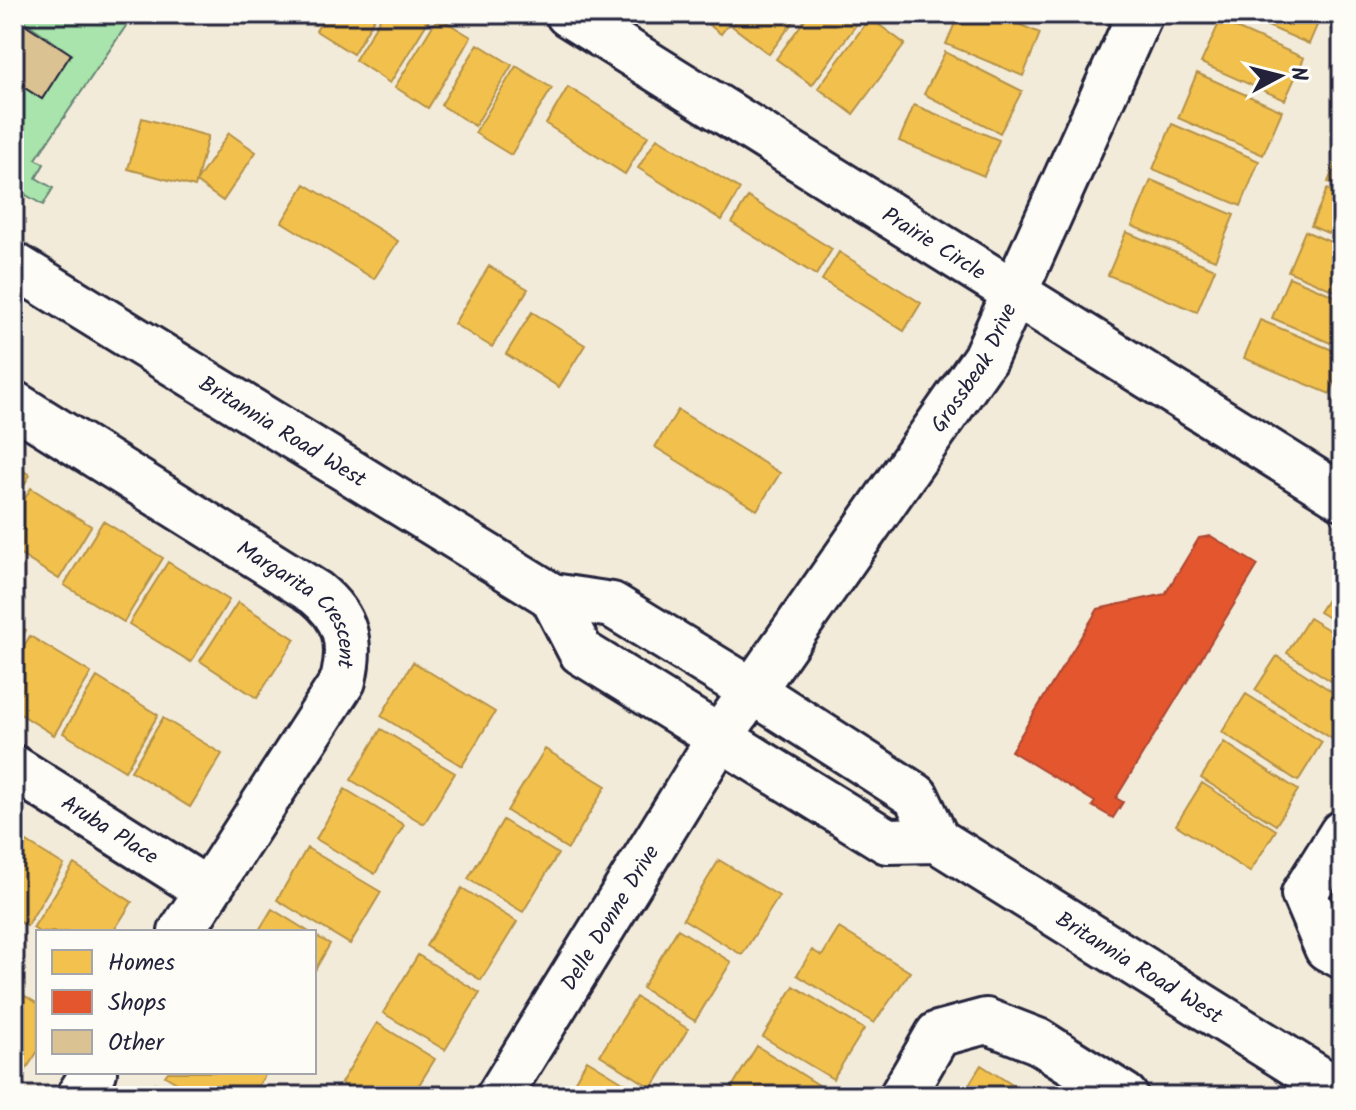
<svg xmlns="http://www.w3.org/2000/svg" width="1356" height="1110" viewBox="0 0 1356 1110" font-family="Kalam,sans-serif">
	<rect width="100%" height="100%" fill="#f3ebd9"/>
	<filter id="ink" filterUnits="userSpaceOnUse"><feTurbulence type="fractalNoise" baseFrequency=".0125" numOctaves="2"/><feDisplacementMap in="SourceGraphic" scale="16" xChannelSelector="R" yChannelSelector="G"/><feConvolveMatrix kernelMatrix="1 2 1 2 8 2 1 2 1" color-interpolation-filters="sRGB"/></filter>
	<g filter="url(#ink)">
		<path fill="#a8e4ab" stroke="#658373" stroke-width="2" d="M14 14H134L36 159 44 164 36 178 53 188 43 205 14 188V81L42 99 71 54Z"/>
		<path fill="#f2c14e" stroke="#b49148" stroke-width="2" d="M296 14H322L315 25Z
			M326 14H377L353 54 316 31Z
			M383 14 432 15 390 83 355 60Z
			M695 14H736L721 34Z
			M741 14H799L769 54 732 26Z
			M809 14H864L812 85 776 59Z
			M959 14H994L1040 33 1023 76 946 44Z
			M1022 14H1048L1044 23Z
			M1240 14H1322L1309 44Z
			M438 17 471 37 428 108 395 87Z
			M870 18 905 44 853 114 818 88Z
			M1220 21 1304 58 1285 100 1201 63Z
			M478 44 512 65 475 126 441 105Z
			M945 52 1022 91 1000 133 924 94Z
			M516 66 552 88 511 155 475 133Z
			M1197 73 1282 111 1263 155 1178 118Z
			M568 87 648 136 625 174 546 124Z
			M914 105 999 140 984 176 899 141Z
			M142 118 208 136 195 187 128 169Z
			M1172 124 1259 161 1241 206 1153 169Z
			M229 133 256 152 223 201 196 182Z
			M657 138 740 189 722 220 638 168Z
			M1342 148V188L1328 182Z
			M1151 180 1234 215 1215 260 1132 226Z
			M305 184 398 241 374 279 282 222Z
			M1327 189 1342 195V239L1311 226Z
			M748 197 832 249 816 275 732 223Z
			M1305 231 1342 247V294L1288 271Z
			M1126 232 1215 269 1197 312 1108 275Z
			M839 252 921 303 904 331 822 280Z
			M489 266 528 289 492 347 454 324Z
			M1289 277 1342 299V348L1272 318Z
			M532 312 585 345 559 387 506 354Z
			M1260 320 1342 354V365L1330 394 1244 358Z
			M678 410 780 473 757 510 655 447Z
			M14 465 30 475 14 501Z
			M31 488 91 526 59 579 14 551V517Z
			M103 521 163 558 124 622 64 585Z
			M168 562 229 600 191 662 129 624Z
			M1342 577V626L1319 612Z
			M238 602 295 639 257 698 200 661Z
			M1309 618 1342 638V688L1287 653Z
			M14 623 26 630 14 650Z
			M30 636 91 673 54 735 14 710V663Z
			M1277 656 1342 698V720L1331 738 1255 690Z
			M413 662 495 712 462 766 381 716Z
			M97 677 158 715 125 771 63 733Z
			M1246 694 1322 742 1298 781 1222 732Z
			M163 718 222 754 190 807 131 771Z
			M381 729 455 773 424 824 351 780Z
			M1224 742 1298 790 1276 825 1201 778Z
			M545 749 606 786 568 849 507 811Z
			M1202 783 1276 830 1250 872 1176 825Z
			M345 789 404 825 375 874 316 839Z
			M503 820 558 854 523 912 468 879Z
			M14 834 64 865 27 926 14 918Z
			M307 848 381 892 350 944 277 900Z
			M719 860 779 896 742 955 683 919Z
			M74 864 132 902 113 932H39L33 928Z
			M462 888 517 922 481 980 426 946Z
			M272 909 309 932H258Z
			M839 928 910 972 874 1023 797 975 812 950 822 956Z
			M678 929 731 962 695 1021 642 988Z
			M314 935 330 944 314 972Z
			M418 955 480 993 445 1050 383 1013Z
			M794 986 864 1029 833 1079 763 1037Z
			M14 989 38 1004V1051L19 1080 14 1077Z
			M636 997 688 1029 652 1088 600 1055Z
			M377 1023 435 1059 412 1096H363L341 1083Z
			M757 1046 836 1096 727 1095Z
			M587 1060 646 1096H566Z
			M981 1065 1030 1096H962Z
			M168 1072H267L252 1096H199L165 1076Z
			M155 1083 176 1096H147Z"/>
		<path fill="#e4572e" stroke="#aa4732" stroke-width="2" d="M1211 536 1258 565 1116 798 1123 802 1113 818 1092 806 1095 802 1011 751 1098 609 1165 594 1199 538Z"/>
		<path fill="#dbc292" stroke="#22223b" stroke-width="2" d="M14 17 71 54 42 99 14 81 20 71 14 67Z"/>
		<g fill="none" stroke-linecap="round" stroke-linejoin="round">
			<defs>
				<g id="minor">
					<path id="s1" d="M568 14 1342 497"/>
					<path id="s2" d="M14 404 316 593C347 618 352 643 343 681L181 932"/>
					<path id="s3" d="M14 768 207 890"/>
					<path d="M1342 833 1304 894 1327 948 1342 956"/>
					<path d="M79 1096 94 1072"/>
					<path id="s4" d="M499 1096 720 737 985 358 1140 14"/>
					<path d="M902 1096 938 1034 986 1021 1038 1041 1125 1096"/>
				</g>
				<g id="major">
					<path id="s5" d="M14 265 552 596 612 605 751 690 916 796 937 840"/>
					<path id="s6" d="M552 596 581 652 887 841 937 840 1342 1093"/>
				</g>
			</defs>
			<use href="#minor" stroke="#22223b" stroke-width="50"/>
			<use href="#major" stroke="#22223b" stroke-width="50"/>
			<use href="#minor" stroke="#fdfcf7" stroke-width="44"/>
			<use href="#major" stroke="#fdfcf7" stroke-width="44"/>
		</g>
	</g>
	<g text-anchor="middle" stroke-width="8" stroke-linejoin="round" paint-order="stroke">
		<g font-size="22" fill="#22223b" stroke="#fdfcf7">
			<text dy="8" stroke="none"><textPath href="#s1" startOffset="432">Prairie Circle</textPath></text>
			<text dy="8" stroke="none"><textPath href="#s4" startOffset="870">Grossbeak Drive</textPath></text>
			<text dy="8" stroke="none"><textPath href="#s5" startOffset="316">Britannia Road West</textPath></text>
			<text dy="8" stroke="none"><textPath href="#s2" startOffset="354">Margarita Crescent</textPath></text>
			<text dy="8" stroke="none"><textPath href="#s3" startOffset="114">Aruba Place</textPath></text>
			<text dy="8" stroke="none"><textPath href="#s4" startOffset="210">Delle Donne Drive</textPath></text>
			<text dy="8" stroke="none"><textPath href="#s6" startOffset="712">Britannia Road West</textPath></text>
		</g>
	</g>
	<rect width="1356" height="1110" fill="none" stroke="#fdfcf7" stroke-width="48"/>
	<rect x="24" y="24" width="1308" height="1062" fill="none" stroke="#22223b" stroke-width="3" filter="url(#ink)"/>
	<rect x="36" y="930" width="280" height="144" fill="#fdfcf7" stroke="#a5a5ac" stroke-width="2"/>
	<rect x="52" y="950" width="40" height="24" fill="#f2c14e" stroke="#a5a5ac" stroke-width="2"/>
	<text x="108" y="970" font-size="24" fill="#22223b">Homes</text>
	<rect x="52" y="990" width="40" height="24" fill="#e4572e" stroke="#a5a5ac" stroke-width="2"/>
	<text x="108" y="1010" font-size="24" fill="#22223b">Shops</text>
	<rect x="52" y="1030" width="40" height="24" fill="#dbc292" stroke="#a5a5ac" stroke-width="2"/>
	<text x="108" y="1050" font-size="24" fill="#22223b">Other</text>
	<g transform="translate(1280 76) rotate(83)" stroke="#fdfcf7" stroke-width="6" paint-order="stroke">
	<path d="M0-6L14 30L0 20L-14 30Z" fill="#22223b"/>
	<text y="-12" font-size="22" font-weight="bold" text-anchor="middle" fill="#22223b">N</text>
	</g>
</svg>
